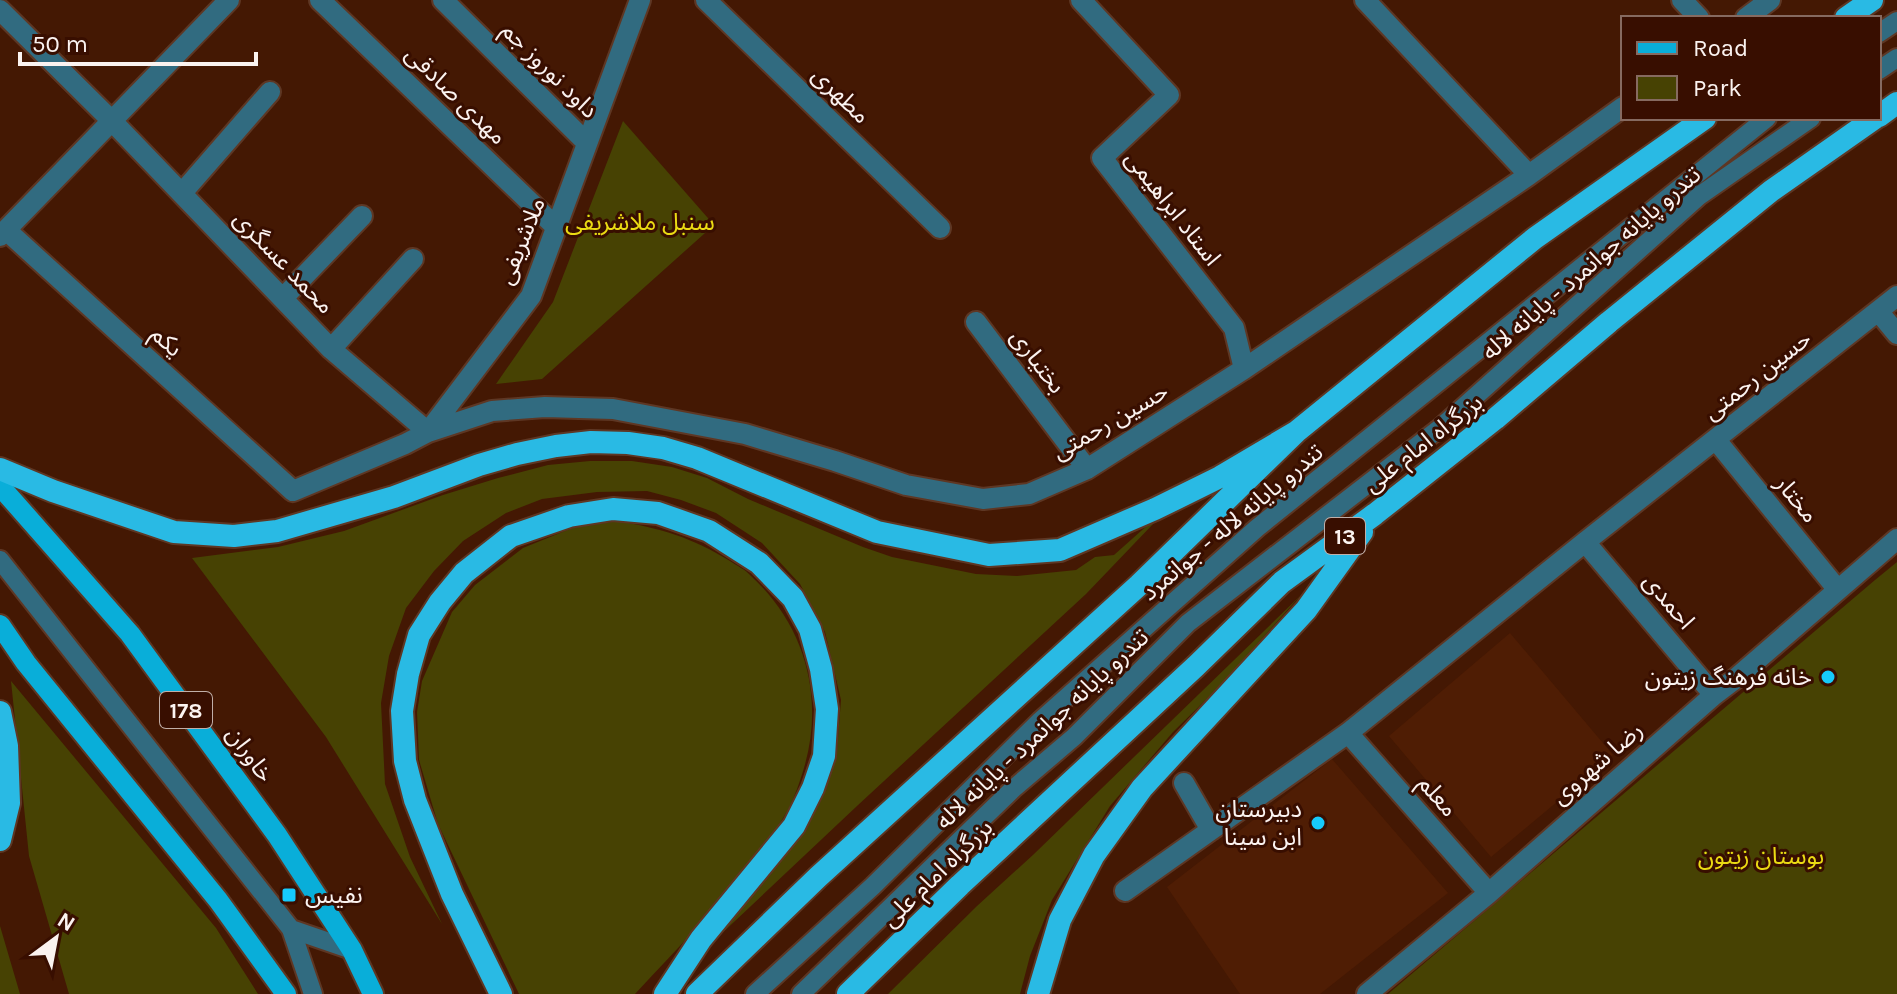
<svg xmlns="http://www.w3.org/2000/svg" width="1897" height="994" viewBox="0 0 1897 994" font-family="Karla,'Noto Sans Arabic',sans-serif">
	<rect width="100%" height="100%" fill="#441803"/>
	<path fill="#4f1d04" d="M1510 633 1613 755 1491 857 1389 736Z
		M1332 759 1448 893 1320 994H1240L1167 887Z"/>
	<path fill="#474203" d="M623 121 714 225 542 379 496 384 553 302Z
		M590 461H632L672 467 707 478 748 499 863 547 892 557 976 574 1017 576 1076 570 1095 557 1114 555 1177 499 1086 594 857 806 701 953 802 834 821 800 831 773 837 750 841 700 825 632 800 584 762 543 716 513 681 500 647 491 597 492 542 499 506 513 463 541 434 571 406 608 389 656 381 703 385 784 410 857 442 924 326 737 192 558 278 547 344 531 443 495 498 478 548 465Z
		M618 521C662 529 691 537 730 561 737 566 745 569 750 575 805 625 825 697 804 768 800 781 795 796 789 808 749 878 689 935 635 994H519L438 824 419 760 417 712 422 681 452 612 475 585 523 548 572 528Z
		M1897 562V994H1388L1875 580Z
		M1301 595 1219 687 1173 732 1110 806 1052 900 1030 956 1020 994H888L977 906 1034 854Z
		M11 681 216 928 258 994H69L29 856Z
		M0 926 20 994H0Z"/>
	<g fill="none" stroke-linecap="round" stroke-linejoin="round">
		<defs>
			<path id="service" d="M1879 33 1897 21
				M1879 70 1897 58
				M0 560 291 929 313 994
				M291 929 352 950
				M755 994 873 886 1040 721 1257 528 1767 118
				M801 994 1013 789 1074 737 1188 623 1440 428 1699 196 1811 118"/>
			<path id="minor" d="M320 0 556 227
				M443 0 587 143
				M706 0 940 228
				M1081 0 1169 95 1102 158 1234 328 1244 369
				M1365 0 1529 175
				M1682 0 1699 18
				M0 10 111 120 331 349 428 432
				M1746 18 1770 0
				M182 193 270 92
				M6 230 293 491 405 444 428 432 531 296 640 0
				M0 236 229 0
				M283 298 362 216
				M1878 311 1897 334
				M976 322 1087 469
				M331 349 413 259
				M428 432 492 411 545 407 613 409 745 434 835 461 906 485 983 499 1029 494 1087 469 1244 369 1529 175 1623 107
				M1716 440 1838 590
				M1585 542 1714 695
				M1348 733 1489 893
				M1184 783 1211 830
				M1125 891 1348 733 1585 542 1897 296
				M1367 994 1489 893 1714 695 1735 679 1897 539"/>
			<path id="primary" d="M0 486 130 634 277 835 352 950 373 994
				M0 625 26 663 218 900 286 994"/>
			<path id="trunk" d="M1846 18 1872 0
				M1879 116 1897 103
				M0 469 53 491 174 532 234 536 277 531 394 497 479 465 517 454 556 446 591 442 628 443 663 448 697 458 877 532 989 555 1060 550 1155 509 1220 477 1296 432
				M0 712 7 746 9 803 0 840
				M501 994 452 894 415 800 405 761 402 711 408 674 419 635 440 602 464 573 511 536 569 516 613 509 658 513 709 531 759 563 793 598 810 629 821 669 827 709 824 756 813 788 794 826 701 939 665 994
				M697 994 818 877 1139 585 1296 432 1535 238 1705 118
				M848 994 960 885 1196 666 1282 582 1375 514 1495 419 1609 322 1771 191 1875 118
				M1038 994 1060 920 1094 855 1142 788 1306 610 1362 532"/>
		</defs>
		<use href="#service" stroke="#5e3724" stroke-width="22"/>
		<use href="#minor" stroke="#5e3724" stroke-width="24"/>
		<use href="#primary" stroke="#5e3724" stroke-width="24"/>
		<use href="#trunk" stroke="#5e3724" stroke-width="26"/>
		<use href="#service" stroke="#316b80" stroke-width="18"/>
		<use href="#minor" stroke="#316b80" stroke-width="20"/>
		<use href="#primary" stroke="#09aed9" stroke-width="20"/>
		<use href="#trunk" stroke="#29bae4" stroke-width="22"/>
	</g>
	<g fill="#16cafb" stroke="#380e00" stroke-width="3">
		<circle cx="1828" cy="677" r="8"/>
		<circle cx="1318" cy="823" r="8"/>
		<rect x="281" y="887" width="16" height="16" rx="4"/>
	</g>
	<g text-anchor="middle" stroke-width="6" stroke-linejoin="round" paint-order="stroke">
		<g fill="#380e00" stroke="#c0aea8" stroke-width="2">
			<rect x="1325" y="518" width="40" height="36" rx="6"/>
			<rect x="160" y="692" width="52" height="36" rx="6"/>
		</g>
		<g font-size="22" font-weight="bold" fill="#fbf3f0">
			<text x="1345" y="544">13</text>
			<text x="186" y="718">178</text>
		</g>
		<g font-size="24" fill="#fbf3f0" stroke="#380e00">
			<text transform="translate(550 70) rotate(45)" y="8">داود نوروز جم</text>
			<text transform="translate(456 95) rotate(44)" y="8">مهدی صادقی</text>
			<text transform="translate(841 95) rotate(44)" y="8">مطهری</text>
			<text transform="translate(1173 208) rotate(52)" y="8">استاد ابراهیمی</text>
			<text transform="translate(521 241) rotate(-68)" y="8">ملاشریفی</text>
			<text transform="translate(284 262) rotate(46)" y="8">محمد عسگری</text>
			<text transform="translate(1591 263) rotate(-41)" y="8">تندرو پایانه جوانمرد - پایانه لاله</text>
			<text transform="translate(167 341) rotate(42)" y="8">یکم</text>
			<text transform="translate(1038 361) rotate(53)" y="8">بختیاری</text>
			<text transform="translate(1757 375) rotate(-38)" y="8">حسین رحمتی</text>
			<text transform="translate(1110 421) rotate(-30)" y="8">حسین رحمتی</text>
			<text transform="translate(1423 443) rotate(-38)" y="8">بزرگراه امام علی</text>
			<text transform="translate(1797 499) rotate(51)" y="8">مختار</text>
			<text transform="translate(1232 522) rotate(-40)" y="8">تندرو پایانه لاله - جوانمرد</text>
			<text transform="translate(1669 601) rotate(50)" y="8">احمدی</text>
			<text transform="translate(1042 729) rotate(-43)" y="8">تندرو پایانه جوانمرد - پایانه لاله</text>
			<text transform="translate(250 754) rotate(54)" y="8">خاوران</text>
			<text transform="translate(1597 763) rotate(-41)" y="8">رضا شهروی</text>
			<text transform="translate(1438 796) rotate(49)" y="8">معلم</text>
			<text transform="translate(937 873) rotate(-44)" y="8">بزرگراه امام علی</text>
		</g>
		<g font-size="24" fill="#ebdb13" stroke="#380e00">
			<text x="640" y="230">سنبل ملاشریفی</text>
			<text x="1761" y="864">بوستان زیتون</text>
		</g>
		<g font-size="24" fill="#fbf3f0" stroke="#380e00" text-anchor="end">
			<text x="1812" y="685">خانه فرهنگ زيتون</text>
			<text x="1302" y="817">دبیرستان<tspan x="1302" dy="28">ابن سینا</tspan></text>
			<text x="305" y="903" text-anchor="start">نفیس</text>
		</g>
	</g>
	<rect x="1621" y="16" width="260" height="104" fill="#380e00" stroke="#866a60" stroke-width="2"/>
	<rect x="1637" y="42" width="40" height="12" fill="#09aed9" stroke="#866a60" stroke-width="2"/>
	<text x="1693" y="56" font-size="24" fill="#fbf3f0">Road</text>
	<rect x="1637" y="76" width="40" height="24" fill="#474203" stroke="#866a60" stroke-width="2"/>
	<text x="1693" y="96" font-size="24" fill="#fbf3f0">Park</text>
	<g transform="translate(56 938) rotate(32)" stroke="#380e00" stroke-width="6" paint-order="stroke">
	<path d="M0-6L14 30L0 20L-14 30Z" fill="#fbf3f0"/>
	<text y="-12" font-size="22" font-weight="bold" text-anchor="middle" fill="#fbf3f0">N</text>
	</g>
	<path d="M20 52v12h236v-12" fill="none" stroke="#fbf3f0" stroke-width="4"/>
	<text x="32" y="52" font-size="24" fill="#fbf3f0" stroke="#380e00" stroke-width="6" paint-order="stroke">50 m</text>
</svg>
